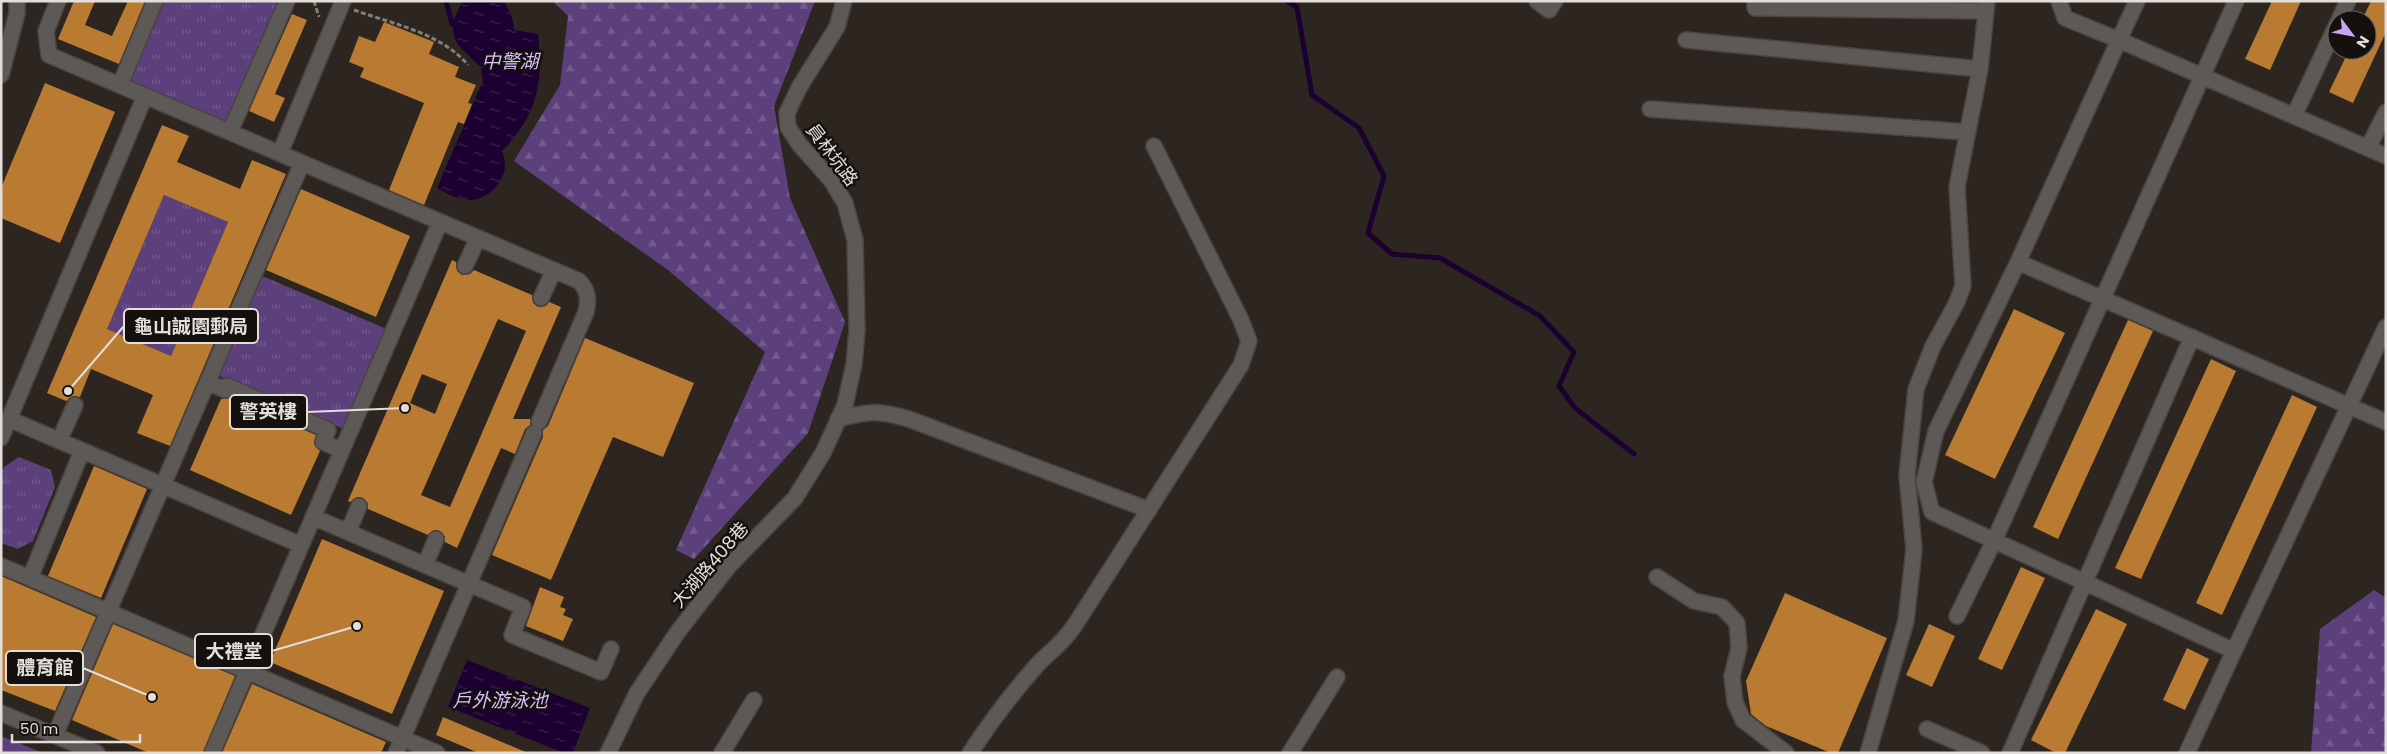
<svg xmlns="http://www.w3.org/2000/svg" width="2387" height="754" viewBox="0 0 2387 754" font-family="Poppins,'Noto Sans TC',sans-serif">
	<defs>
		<pattern id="grass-tufts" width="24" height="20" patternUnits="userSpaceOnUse" patternTransform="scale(1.25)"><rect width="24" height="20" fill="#5c407b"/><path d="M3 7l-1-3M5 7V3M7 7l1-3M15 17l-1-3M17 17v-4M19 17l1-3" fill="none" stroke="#735b8d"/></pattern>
		<pattern id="forest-firs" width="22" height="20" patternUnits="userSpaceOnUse" patternTransform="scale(1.25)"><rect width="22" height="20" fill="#5c407b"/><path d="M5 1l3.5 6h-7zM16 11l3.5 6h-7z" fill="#735b8d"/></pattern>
		<pattern id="water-ripples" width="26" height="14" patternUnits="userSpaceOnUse" patternTransform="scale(1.25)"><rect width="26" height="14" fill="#1b0031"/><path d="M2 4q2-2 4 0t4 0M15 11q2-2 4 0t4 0" fill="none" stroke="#3c254e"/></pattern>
	</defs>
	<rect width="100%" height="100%" fill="#2d2620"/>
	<path fill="url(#grass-tufts)" d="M161 1H279L227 125 127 83Z
		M164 195 228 222 171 356 107 329Z
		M260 275 389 330 346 430 217 375Z
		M19 457 51 470 55 487 33 541 18 549 1 543V473L4 467Z"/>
	<path fill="url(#forest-firs)" d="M553 1H815L774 106 790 198 845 322 808 433 694 559 676 550 765 352 668 270 514 161 560 85 568 16Z
		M2374 590 2386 598V753H2311L2320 629Z"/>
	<path fill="#5c407b" d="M1 736 43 753H1Z"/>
	<path fill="url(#water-ripples)" d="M462 1H503C511 11 513 18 514 30L538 34C544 82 537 116 502 151 504 156 505 161 505 167 504 182 487 200 471 200 458 200 448 194 437 188L483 81 481 68 458 45 454 36 452 24Z
		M467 660 590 708 573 753H564L448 707Z"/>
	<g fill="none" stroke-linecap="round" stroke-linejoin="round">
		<path stroke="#1b0031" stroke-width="5" d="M446 1 452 24
			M1287 1 1297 7 1312 95 1359 128 1384 176 1368 233 1392 254 1440 258 1540 316 1574 352 1559 386 1575 408 1634 454"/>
	</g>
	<path fill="#b97a31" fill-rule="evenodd" d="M74 1H95L85 25 112 36 128 1H145L119 64 58 39Z
		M2272 1H2301L2270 70 2245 59Z
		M2371 1H2386V32L2353 103 2329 92 2349 50H2367V20H2362Z
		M292 14 307 20 275 94 285 98 274 122 249 111Z
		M384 22 434 42 429 54 459 67 455 77 476 85 468 103 472 104 464 124 458 122 424 205 389 190 424 103 360 77 364 68 349 62 359 36 375 42Z
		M45 83 115 112 60 243 1 218V188Z
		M162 125 189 136 177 162 240 189 252 160 286 174 170 446 137 433 153 395 91 369 80 397 74 396 66 401 47 393ZM164 195 228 222 171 356 107 329Z
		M301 189 410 236 376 317 266 270Z
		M452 260 456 262 457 271 462 275 470 274 474 270 532 295 533 303 538 307 546 306 549 302 561 307 513 419H530V425L525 429 515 454 501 448 457 548 445 542V537L440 531 434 530 428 535 368 509V504L363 498 357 497 350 502 348 501ZM498 319 526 331 450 507 421 495ZM422 374 447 384 435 414 410 403Z
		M2014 309 2065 333 1995 479 1945 455Z
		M2128 320 2153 331 2058 539 2033 527Z
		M585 338 694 383 663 457 613 437 551 580 492 555 543 437V430L548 426Z
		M2211 359 2236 371 2141 579 2115 568Z
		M2292 395 2317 407 2222 615 2196 603Z
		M230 398 316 435 314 444 320 451 291 515 190 470 221 399Z
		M94 466 147 489 101 598 48 576Z
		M322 539 444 591 392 714 270 662Z
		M2021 567 2045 578 2002 670 1978 659Z
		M1 576 96 617 55 711 1 690Z
		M540 587 564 597 560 607 566 609 563 615 573 619 563 641 526 626Z
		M1785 593 1887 638 1838 753H1831L1766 726 1751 714 1746 681Z
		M2096 609 2127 624 2065 753H2056L2031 740Z
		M113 624 235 676 203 753H149L72 720Z
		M1929 624 1955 636 1932 687 1906 675Z
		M2187 648 2209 659 2185 710 2163 700Z
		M252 684 386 742 381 753H222Z
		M443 717 528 753H479L436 735Z"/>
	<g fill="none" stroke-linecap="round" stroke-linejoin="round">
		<defs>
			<path id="minor" d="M58 1 46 31 49 55 579 281C588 290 589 299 586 312L539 422
				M1537 1 1549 10 1555 1
				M1755 1V8L1986 11
				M2059 1 2065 18 2119 40 2137 1
				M2339 20 2348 1
				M1686 40 1980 69
				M1 75 17 13V1
				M120 85 155 1
				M1650 109 1967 132
				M2294 116 2337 24
				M230 132 287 1
				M2368 148 2386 112
				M280 153 343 1
				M2386 156 2119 40 2018 262 1936 431 1924 482 1932 512 2234 651 2386 327
				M2018 262 2386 422
				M465 266 478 238
				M541 298 554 270
				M207 382 225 390 227 386 328 430 323 442 341 450
				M9 419 301 545
				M838 419C869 411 877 410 909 419L1149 510
				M1 438 145 96
				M59 441 75 405
				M313 517 523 607 512 635 601 672 611 649
				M348 532 359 506
				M425 565 436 539
				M1 566 30 578 82 451
				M1657 577 1694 601 1722 607 1737 623 1739 648 1732 676 1735 702 1743 720 1786 753
				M30 578 437 753
				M1957 616 1994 541 2236 1
				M1 713 97 753
				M1927 729 1982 753
				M55 735 302 163
				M212 753 440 222
				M396 753 534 433
				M608 753 637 693 677 633 729 566 795 498 823 453 845 405 854 364 857 330 855 240 845 203 831 180 799 144 788 127 787 113 800 86 837 27 844 1
				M722 753 754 700
				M970 753C991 721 1013 692 1038 664 1052 650 1063 643 1075 625L1241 365 1249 341 1241 320 1154 146
				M1290 753 1337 677
				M1868 753 1906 621 1914 549 1907 475 1916 389 1933 346 1956 304 1963 286 1957 187 1980 69 1987 1
				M2010 753 2192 337
				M2187 753 2234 651"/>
		</defs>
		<use href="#minor" stroke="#4a433e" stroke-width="18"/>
		<path stroke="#847e79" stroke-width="3" stroke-dasharray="5 2.5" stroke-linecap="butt" d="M314 1 319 17
			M354 10C393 24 441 33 468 65"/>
		<use href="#minor" stroke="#5d5956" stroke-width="15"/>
	</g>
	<g text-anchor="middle" stroke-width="5" stroke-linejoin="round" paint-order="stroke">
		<g font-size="18" fill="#e3deda" stroke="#13100d">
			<text transform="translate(832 155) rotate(53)" y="6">員林坑路</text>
			<text transform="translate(710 565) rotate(-49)" y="6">大湖路408巷</text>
		</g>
		<g font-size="19" font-style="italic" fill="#dabffc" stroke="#13100d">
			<text x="510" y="68">中警湖</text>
			<text x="500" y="707">戶外游泳池</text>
		</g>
	</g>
	<path fill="none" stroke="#e3deda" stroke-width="2" d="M68 391L124 326M405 408L307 412M357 626L272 651M152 697L83 668"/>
	<g fill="#e3deda" stroke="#13100d" stroke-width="2">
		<circle cx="68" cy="391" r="5"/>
		<circle cx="405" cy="408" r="5"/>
		<circle cx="357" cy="626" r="5"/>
		<circle cx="152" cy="697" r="5"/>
	</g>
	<g fill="#13100d" stroke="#e3deda" stroke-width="2">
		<rect x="124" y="309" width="134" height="34" rx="5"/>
		<rect x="230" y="395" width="77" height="34" rx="5"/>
		<rect x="195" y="634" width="77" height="34" rx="5"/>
		<rect x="6" y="651" width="77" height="34" rx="5"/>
	</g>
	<g font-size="19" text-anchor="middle" font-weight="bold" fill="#e3deda">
		<text x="191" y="333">龜山誠園郵局</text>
		<text x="268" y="418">警英樓</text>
		<text x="234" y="658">大禮堂</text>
		<text x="45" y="674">體育館</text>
	</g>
	<rect width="2387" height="754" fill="none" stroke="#e3deda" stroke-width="5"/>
	<g transform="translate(2352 35) rotate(122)"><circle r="24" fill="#13100d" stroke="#66625f"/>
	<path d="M0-4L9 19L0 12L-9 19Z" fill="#c7a6f0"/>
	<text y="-8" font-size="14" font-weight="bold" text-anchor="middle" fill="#e3deda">N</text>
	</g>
	<path d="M12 734v8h128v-8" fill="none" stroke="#e3deda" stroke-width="2.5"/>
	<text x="20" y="734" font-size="15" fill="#e3deda" stroke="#13100d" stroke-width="4" paint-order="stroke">50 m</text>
</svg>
